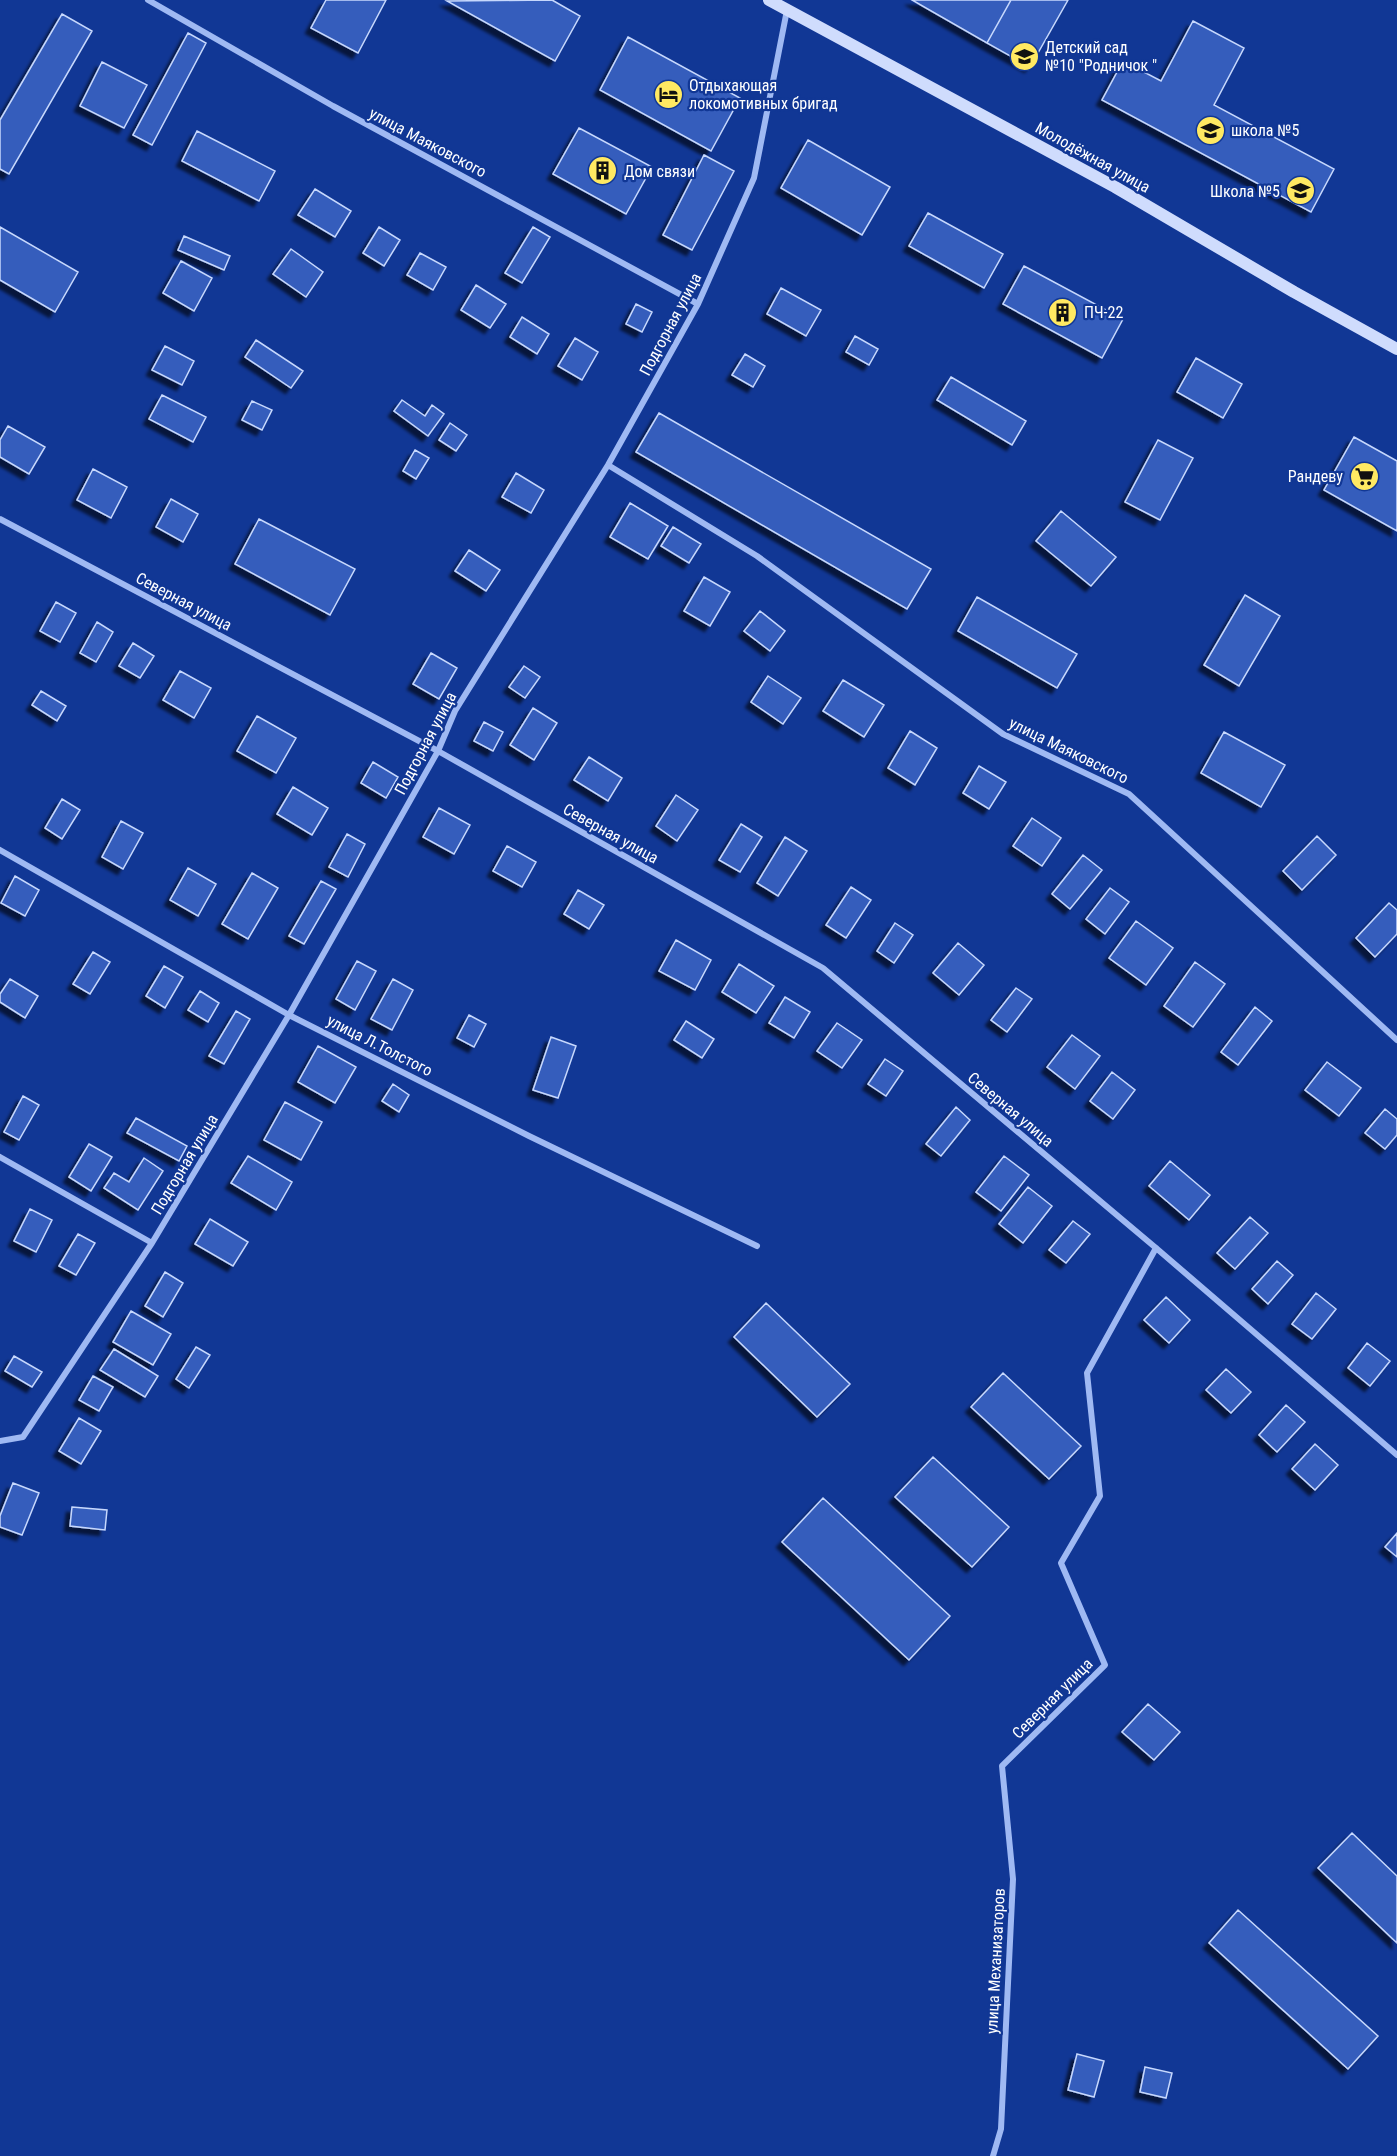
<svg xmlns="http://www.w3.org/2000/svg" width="1397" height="2156" viewBox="0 0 1397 2156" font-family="'Roboto Condensed',sans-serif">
	<defs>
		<filter id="shadow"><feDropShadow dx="-5.5" dy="5.5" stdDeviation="1.5" flood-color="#0009"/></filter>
	</defs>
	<rect width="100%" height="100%" fill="#113795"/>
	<path fill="#345dbc" stroke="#c7d8fd" stroke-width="1.5" filter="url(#shadow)" d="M326 0H386L358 53 311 28Z
		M552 0 580 16 555 61 447 1Z
		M912 0H1011L987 43Z
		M1011 0H1068L1030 67 987 43Z
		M62 14 92 31 9 174 0 169V120Z
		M1193 21 1244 48 1214 105 1334 169 1311 212 1102 100 1123 61 1161 81Z
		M188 33 206 43 152 145 133 135Z
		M628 37 740 98 711 151 600 90Z
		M102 62 147 85 124 128 80 106Z
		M579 128 652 167 626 214 553 174Z
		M197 131 275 171 259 201 182 161Z
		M808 140 890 187 862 235 781 188Z
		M704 155 734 171 692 250 663 235Z
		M315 189 351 211 335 237 298 215Z
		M928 213 1003 254 984 288 909 246Z
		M0 227 78 272 55 312 0 280Z
		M379 227 400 240 384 266 363 253Z
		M533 227 550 237 522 283 505 273Z
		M184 236 230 256 224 270 178 250Z
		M291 249 323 272 306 297 273 274Z
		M420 253 446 267 433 290 407 275Z
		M181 261 212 278 194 311 163 293Z
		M1024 266 1123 319 1102 358 1003 304Z
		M476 285 506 304 490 328 461 310Z
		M781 288 821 310 806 336 767 314Z
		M636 304 652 312 642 332 626 324Z
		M522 317 549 334 537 354 510 337Z
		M855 336 878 349 869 365 846 352Z
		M575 338 598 352 582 380 558 366Z
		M256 340 303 371 291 388 245 357Z
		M165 346 194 361 182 385 152 370Z
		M745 354 765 366 753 387 732 375Z
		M1196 358 1242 384 1223 418 1177 392Z
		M951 377 1026 421 1012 445 937 400Z
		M162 395 206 417 193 442 149 419Z
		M402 400 425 416 432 405 444 414 428 436 394 411Z
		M252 401 272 410 262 430 242 420Z
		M659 413 931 569 907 609 636 452Z
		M450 423 467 435 456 451 439 440Z
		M8 426 45 447 29 474 0 457V440Z
		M1354 437 1397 461V531L1324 490Z
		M1158 440 1193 458 1160 520 1125 502Z
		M415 450 429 458 416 479 403 471Z
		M93 469 127 487 111 518 77 500Z
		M516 473 544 490 531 513 502 497Z
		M171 499 198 514 183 542 156 527Z
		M630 503 668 526 648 559 610 537Z
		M1061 511 1116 557 1091 586 1036 541Z
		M259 519 355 569 330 615 235 564Z
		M673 527 701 544 689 563 661 546Z
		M469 550 500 570 486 591 455 571Z
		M704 577 730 592 710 626 684 611Z
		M1245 595 1280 616 1239 686 1204 665Z
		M977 597 1077 654 1057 688 958 631Z
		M56 602 76 613 60 642 40 631Z
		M760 611 785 631 770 651 744 631Z
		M97 622 113 632 96 662 80 653Z
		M133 643 154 656 140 678 119 666Z
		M431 653 457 668 439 699 413 684Z
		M524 666 540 677 525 698 509 687Z
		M180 671 211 688 194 718 163 700Z
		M768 676 801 698 783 724 751 702Z
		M843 680 884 705 864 737 823 711Z
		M41 691 66 706 57 721 32 705Z
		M533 708 557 723 534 760 510 745Z
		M257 716 296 738 276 773 237 751Z
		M484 722 503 732 493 751 474 741Z
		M910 731 937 748 915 785 888 768Z
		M1224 732 1285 765 1261 807 1201 773Z
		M589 757 622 778 608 801 574 780Z
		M373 762 398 777 386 798 361 783Z
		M979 766 1006 782 989 809 963 793Z
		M293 787 328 808 312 835 277 814Z
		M676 795 698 810 677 841 656 826Z
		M62 799 80 810 62 839 45 828Z
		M439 808 470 825 454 854 423 837Z
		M1032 818 1061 838 1042 866 1013 846Z
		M121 821 143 833 123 869 102 857Z
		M741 824 762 837 740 872 719 860Z
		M347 834 365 844 348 877 329 867Z
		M1317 836 1336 855 1302 890 1283 871Z
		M785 837 807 851 778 896 757 883Z
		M507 846 536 862 522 887 493 871Z
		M1083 855 1102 870 1070 909 1052 894Z
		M188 868 216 884 198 916 170 900Z
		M252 873 278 888 248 939 222 924Z
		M15 876 39 890 25 916 1 903Z
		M321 881 336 889 304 944 289 936Z
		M851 887 871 900 846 938 826 925Z
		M1110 888 1129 902 1105 934 1086 919Z
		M578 890 604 905 589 929 564 914Z
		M1389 903 1397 910V934L1375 957 1356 938Z
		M1136 921 1173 948 1146 985 1109 958Z
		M895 923 913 935 894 963 877 951Z
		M676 940 711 960 695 990 659 971Z
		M958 943 984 965 959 995 933 973Z
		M93 952 110 962 90 994 73 984Z
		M357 961 376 971 355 1010 336 999Z
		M1195 962 1225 984 1193 1027 1164 1006Z
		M739 964 774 986 756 1013 722 992Z
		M164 966 183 977 165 1008 146 996Z
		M10 979 38 996 25 1018 0 1002V994Z
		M393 979 413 990 392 1030 371 1019Z
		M1016 988 1032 999 1007 1032 991 1020Z
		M200 991 219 1003 208 1022 188 1010Z
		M785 997 810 1012 794 1038 769 1023Z
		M1255 1007 1272 1021 1238 1065 1221 1052Z
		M236 1011 250 1019 224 1064 209 1056Z
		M469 1015 486 1024 474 1047 457 1038Z
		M686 1021 714 1039 702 1058 674 1040Z
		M837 1023 862 1040 842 1068 817 1051Z
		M1072 1035 1100 1056 1075 1089 1047 1067Z
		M551 1037 576 1046 558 1098 533 1090Z
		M318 1046 356 1067 335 1103 298 1082Z
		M885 1059 903 1071 886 1096 868 1084Z
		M1327 1062 1361 1088 1339 1116 1305 1090Z
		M1112 1072 1135 1090 1113 1119 1090 1101Z
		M393 1084 409 1095 399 1112 382 1101Z
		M23 1096 39 1105 19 1140 4 1132Z
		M285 1102 322 1122 301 1160 264 1140Z
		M956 1107 970 1120 941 1156 926 1144Z
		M1385 1109 1397 1119V1135L1385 1149 1365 1133Z
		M136 1118 187 1146 179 1161 127 1133Z
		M89 1144 112 1157 91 1191 69 1177Z
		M248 1156 292 1182 276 1210 231 1183Z
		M1004 1156 1029 1175 1001 1211 976 1192Z
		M144 1158 163 1171 138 1210 104 1188 114 1173 129 1182Z
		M1170 1161 1210 1195 1189 1220 1149 1186Z
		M1028 1187 1052 1206 1023 1243 999 1224Z
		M30 1209 52 1220 36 1252 14 1241Z
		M1250 1217 1268 1233 1235 1269 1217 1253Z
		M210 1219 248 1242 233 1266 195 1244Z
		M1073 1221 1090 1234 1066 1263 1049 1250Z
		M78 1234 95 1243 76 1275 59 1266Z
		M1277 1261 1293 1275 1268 1304 1252 1289Z
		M165 1272 183 1283 163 1317 145 1306Z
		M1316 1293 1336 1309 1312 1339 1292 1324Z
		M1166 1297 1190 1320 1169 1343 1144 1320Z
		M766 1303 850 1384 817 1417 734 1337Z
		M131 1311 171 1334 153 1365 113 1342Z
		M1367 1343 1390 1361 1370 1386 1348 1368Z
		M196 1347 210 1355 189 1388 176 1379Z
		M114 1349 158 1376 145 1397 100 1370Z
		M14 1356 42 1372 32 1387 5 1371Z
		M1226 1369 1251 1392 1231 1413 1206 1390Z
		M1003 1373 1081 1446 1049 1479 971 1407Z
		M93 1376 113 1387 99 1411 79 1400Z
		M1286 1405 1305 1422 1277 1452 1259 1435Z
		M79 1418 101 1431 81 1464 59 1451Z
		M1315 1444 1338 1465 1315 1490 1292 1469Z
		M933 1457 1009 1527 972 1567 895 1497Z
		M13 1483 39 1493 22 1535 0 1527V1516Z
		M823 1498 950 1616 909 1660 782 1542Z
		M72 1507 107 1510 105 1530 70 1526Z
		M1397 1533V1557L1385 1547Z
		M1148 1704 1180 1732 1154 1760 1122 1732Z
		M1352 1833 1397 1876V1943L1318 1868Z
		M1238 1910 1378 2036 1348 2069 1209 1943Z
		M1077 2054 1104 2061 1094 2097 1068 2090Z
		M1145 2067 1172 2073 1166 2098 1140 2092Z"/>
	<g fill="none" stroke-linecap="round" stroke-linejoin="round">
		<path stroke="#9fb9f3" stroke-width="6" d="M148 0 333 106 698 304
			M608 465 757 556 1003 734 1129 794 1397 1040
			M0 519 438 751 823 968 1156 1248 1397 1455
			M0 850 289 1015 529 1136 757 1246
			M0 1157 152 1243
			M0 1441 23 1437 152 1243 289 1015 438 751 455 711 608 465 698 304 754 178 787 10
			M993 2156 1001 2129 1013 1879 1002 1766 1105 1665 1061 1563 1100 1496 1087 1373 1156 1248"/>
		<path stroke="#cfdcfd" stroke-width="12" d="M769 0 1115 187 1294 292 1397 349"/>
	</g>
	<defs>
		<symbol id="school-disc" viewBox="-11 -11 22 22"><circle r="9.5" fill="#ffe962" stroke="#113795"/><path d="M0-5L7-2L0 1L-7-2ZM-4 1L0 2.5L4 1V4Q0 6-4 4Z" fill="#111"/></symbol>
		<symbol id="hotel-disc" viewBox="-11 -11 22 22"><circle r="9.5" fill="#ffe962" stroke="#113795"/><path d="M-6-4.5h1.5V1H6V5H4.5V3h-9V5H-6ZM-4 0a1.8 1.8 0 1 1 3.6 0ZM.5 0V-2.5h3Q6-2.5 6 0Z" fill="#111"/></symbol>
		<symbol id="building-disc" viewBox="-11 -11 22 22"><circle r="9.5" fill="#ffe962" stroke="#113795"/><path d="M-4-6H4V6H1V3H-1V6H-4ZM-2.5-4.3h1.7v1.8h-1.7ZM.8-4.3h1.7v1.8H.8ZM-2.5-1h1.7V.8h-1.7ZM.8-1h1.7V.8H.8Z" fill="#111"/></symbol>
		<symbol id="supermarket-disc" viewBox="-11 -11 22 22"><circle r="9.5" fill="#ffe962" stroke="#113795"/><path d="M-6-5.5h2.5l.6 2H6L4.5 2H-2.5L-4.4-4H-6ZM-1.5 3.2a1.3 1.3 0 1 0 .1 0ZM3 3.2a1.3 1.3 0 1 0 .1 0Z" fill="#111"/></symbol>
	</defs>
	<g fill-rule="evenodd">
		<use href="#school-disc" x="1008" y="40" width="33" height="33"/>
		<use href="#hotel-disc" x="652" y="78" width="33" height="33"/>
		<use href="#school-disc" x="1194" y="114" width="33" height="33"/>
		<use href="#building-disc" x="586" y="154" width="33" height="33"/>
		<use href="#school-disc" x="1284" y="174" width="33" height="33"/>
		<use href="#building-disc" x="1046" y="296" width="33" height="33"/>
		<use href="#supermarket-disc" x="1348" y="460" width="33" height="33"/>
	</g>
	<g text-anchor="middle" stroke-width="4.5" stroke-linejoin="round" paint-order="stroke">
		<g font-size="16" fill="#fff" stroke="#113795" text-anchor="start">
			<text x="1045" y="53">Детский сад<tspan x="1045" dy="18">№10 "Родничок "</tspan></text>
			<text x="689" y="91">Отдыхающая<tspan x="689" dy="18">локомотивных бригад</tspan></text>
			<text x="1231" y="136">школа №5</text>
			<text x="624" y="177">Дом связи</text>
			<text x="1280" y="197" text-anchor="end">Школа №5</text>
			<text x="1084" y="318">ПЧ-22</text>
			<text x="1343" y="482" text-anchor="end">Рандеву</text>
		</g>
		<g font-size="16" fill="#fff" stroke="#113795">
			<text transform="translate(428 142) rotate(28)" y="6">улица Маяковского</text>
			<text transform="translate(1093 157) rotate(29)" y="6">Молодёжная улица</text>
			<text transform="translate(670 324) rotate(-62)" y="6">Подгорная улица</text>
			<text transform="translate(184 601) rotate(28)" y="6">Северная улица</text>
			<text transform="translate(425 743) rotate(-62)" y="6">Подгорная улица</text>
			<text transform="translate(1069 750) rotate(26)" y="6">улица Маяковского</text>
			<text transform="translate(611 833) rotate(29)" y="6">Северная улица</text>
			<text transform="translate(380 1045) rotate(27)" y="6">улица Л.Толстого</text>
			<text transform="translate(1011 1109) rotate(40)" y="6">Северная улица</text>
			<text transform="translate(184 1164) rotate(-59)" y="6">Подгорная улица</text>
			<text transform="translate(1052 1698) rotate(-45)" y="6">Северная улица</text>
			<text transform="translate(995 1961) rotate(-87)" y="6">улица Механизаторов</text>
		</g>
	</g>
</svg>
